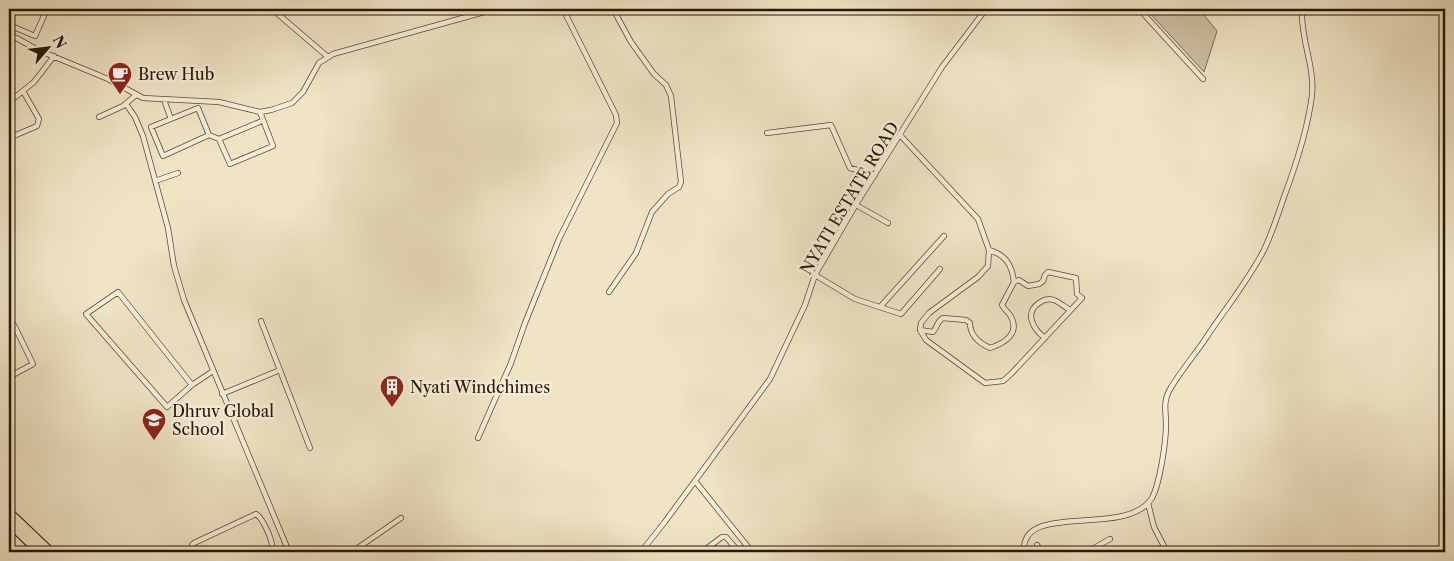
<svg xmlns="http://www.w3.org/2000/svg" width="1454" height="561" viewBox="0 0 1454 561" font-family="'Libre Caslon Text',serif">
	<rect width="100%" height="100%" fill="#f0e4c5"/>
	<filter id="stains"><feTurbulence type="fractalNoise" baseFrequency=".004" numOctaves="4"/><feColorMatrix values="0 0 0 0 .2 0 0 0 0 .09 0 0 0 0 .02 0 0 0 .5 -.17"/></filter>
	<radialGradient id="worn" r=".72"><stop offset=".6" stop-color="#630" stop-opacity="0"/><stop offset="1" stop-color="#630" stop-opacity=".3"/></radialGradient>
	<path fill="#cec1a5" stroke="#7a6c56" d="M1146 9H1199L1217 31 1204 72Z"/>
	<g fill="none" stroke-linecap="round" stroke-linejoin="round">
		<defs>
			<path id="street" d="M272 9 328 57
				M1139 9 1203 79
				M9 25 35 36 47 9
				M9 34 38 50 108 79 143 98 219 102 260 112 271 110 292 103 303 92 319 63 333 54 495 9
				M164 100 171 119
				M9 102 34 82 54 56
				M126 104 135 117 143 136 168 228 174 266 184 300 289 552
				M99 117 123 106 136 95
				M767 133 831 125 850 168 875 175
				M209 135 163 156 151 127 198 108 209 135 219 139 230 164 273 146 260 112
				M900 135 978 219 989 250 988 266 978 277 929 313 921 323 920 330 926 340 985 383 1003 381 1011 374 1082 298 1077 294 1076 278 1048 272 1045 275 1043 281 1039 284 1028 286 1019 280 1014 282 1002 305C1004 309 1007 311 1010 315 1021 333 1005 343 990 348 979 343 970 336 970 323L966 320 943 318C937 321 937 328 933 332L920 330
				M9 138 37 126 39 119 23 91
				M219 139 262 121
				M155 181 178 173
				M856 205 888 223
				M989 250C1006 255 1012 265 1014 282
				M815 275 855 299 901 314 940 269
				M609 292 636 253 652 212 668 194 679 187 681 182 671 96 666 85 654 74 631 42 613 9
				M880 307 944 236
				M261 321 310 448
				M1045 338C1033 329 1024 313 1039 303 1043 300 1048 298 1054 300 1059 302 1065 307 1070 310
				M9 377 33 364 14 325
				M192 385 118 292 86 314 167 407 192 385 213 371
				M222 394 280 370
				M478 438 511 363 525 323 559 239 617 123 616 115 563 9
				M695 481 752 552
				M1148 503 1154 527 1167 552
				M1037 545 1041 552
				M191 552 192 545 194 543 256 514C262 517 271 537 272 545 273 549 271 549 268 552
				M352 552 401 518
				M641 552 664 523 770 379 805 305 815 275 855 206 942 67 986 9
				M702 552 722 537H726L739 552
				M1024 552C1020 500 1127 539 1152 498 1160 483 1166 442 1166 424 1166 412 1163 402 1169 391 1179 373 1194 356 1206 338 1225 309 1248 281 1264 250 1272 233 1278 215 1284 197 1296 165 1308 128 1312 95 1315 66 1300 38 1302 9
				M1087 552 1110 539"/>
			<path id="highway" d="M9 513 50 552
				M9 522 40 552"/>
		</defs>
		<use href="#street" stroke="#584a37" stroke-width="6"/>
		<use href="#highway" stroke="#261708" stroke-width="11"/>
		<use href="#street" stroke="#f5edd9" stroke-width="4.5"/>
		<use href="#highway" stroke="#f0e4c5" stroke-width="9"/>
	</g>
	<defs>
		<symbol id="cafe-pin" viewBox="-11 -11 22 30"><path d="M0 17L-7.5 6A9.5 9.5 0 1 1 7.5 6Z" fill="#8f2418" stroke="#f5edd9"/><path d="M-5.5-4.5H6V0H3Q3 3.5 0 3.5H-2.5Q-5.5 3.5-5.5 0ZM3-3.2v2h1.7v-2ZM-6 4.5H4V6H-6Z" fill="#fff"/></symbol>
		<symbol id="building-pin" viewBox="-11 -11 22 30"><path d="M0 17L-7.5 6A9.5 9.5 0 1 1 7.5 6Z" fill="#8f2418" stroke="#f5edd9"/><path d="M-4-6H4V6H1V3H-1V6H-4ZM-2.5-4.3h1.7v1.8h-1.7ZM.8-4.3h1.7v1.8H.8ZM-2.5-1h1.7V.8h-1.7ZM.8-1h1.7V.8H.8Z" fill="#fff"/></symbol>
		<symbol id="school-pin" viewBox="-11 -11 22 30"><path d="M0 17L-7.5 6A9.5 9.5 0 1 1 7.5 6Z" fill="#8f2418" stroke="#f5edd9"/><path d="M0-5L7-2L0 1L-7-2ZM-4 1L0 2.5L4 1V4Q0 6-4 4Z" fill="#fff"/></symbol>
	</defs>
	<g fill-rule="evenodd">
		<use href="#cafe-pin" x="106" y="60" width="28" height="38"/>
		<use href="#building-pin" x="378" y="373" width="28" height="38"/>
		<use href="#school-pin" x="140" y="406" width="28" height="38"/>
	</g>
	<g text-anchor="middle" stroke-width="5" stroke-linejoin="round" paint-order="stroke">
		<g font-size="16" fill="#261708" stroke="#f5edd9" text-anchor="start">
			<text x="138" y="80">Brew Hub</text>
			<text x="410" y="393">Nyati Windchimes</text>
			<text x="172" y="417">Dhruv Global<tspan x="172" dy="18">School</tspan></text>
		</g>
		<g font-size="16" fill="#261708" stroke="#f5edd9">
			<text transform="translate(849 198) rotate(-59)" y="6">NYATI ESTATE ROAD</text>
		</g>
	</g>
	<rect width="1454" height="561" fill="none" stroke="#f0e4c5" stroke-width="30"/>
	<rect x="10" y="10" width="1434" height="541" fill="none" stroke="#261708" stroke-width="2.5"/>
	<rect x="15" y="15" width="1424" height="531" fill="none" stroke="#261708"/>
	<g transform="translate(48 48) rotate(62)" stroke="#f5edd9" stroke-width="4" paint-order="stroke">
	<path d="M0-4L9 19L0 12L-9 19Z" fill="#261708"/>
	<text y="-8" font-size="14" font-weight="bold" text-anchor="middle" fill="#261708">N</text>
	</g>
	<rect width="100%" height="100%" filter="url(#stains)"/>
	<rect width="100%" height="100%" fill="url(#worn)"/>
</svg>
